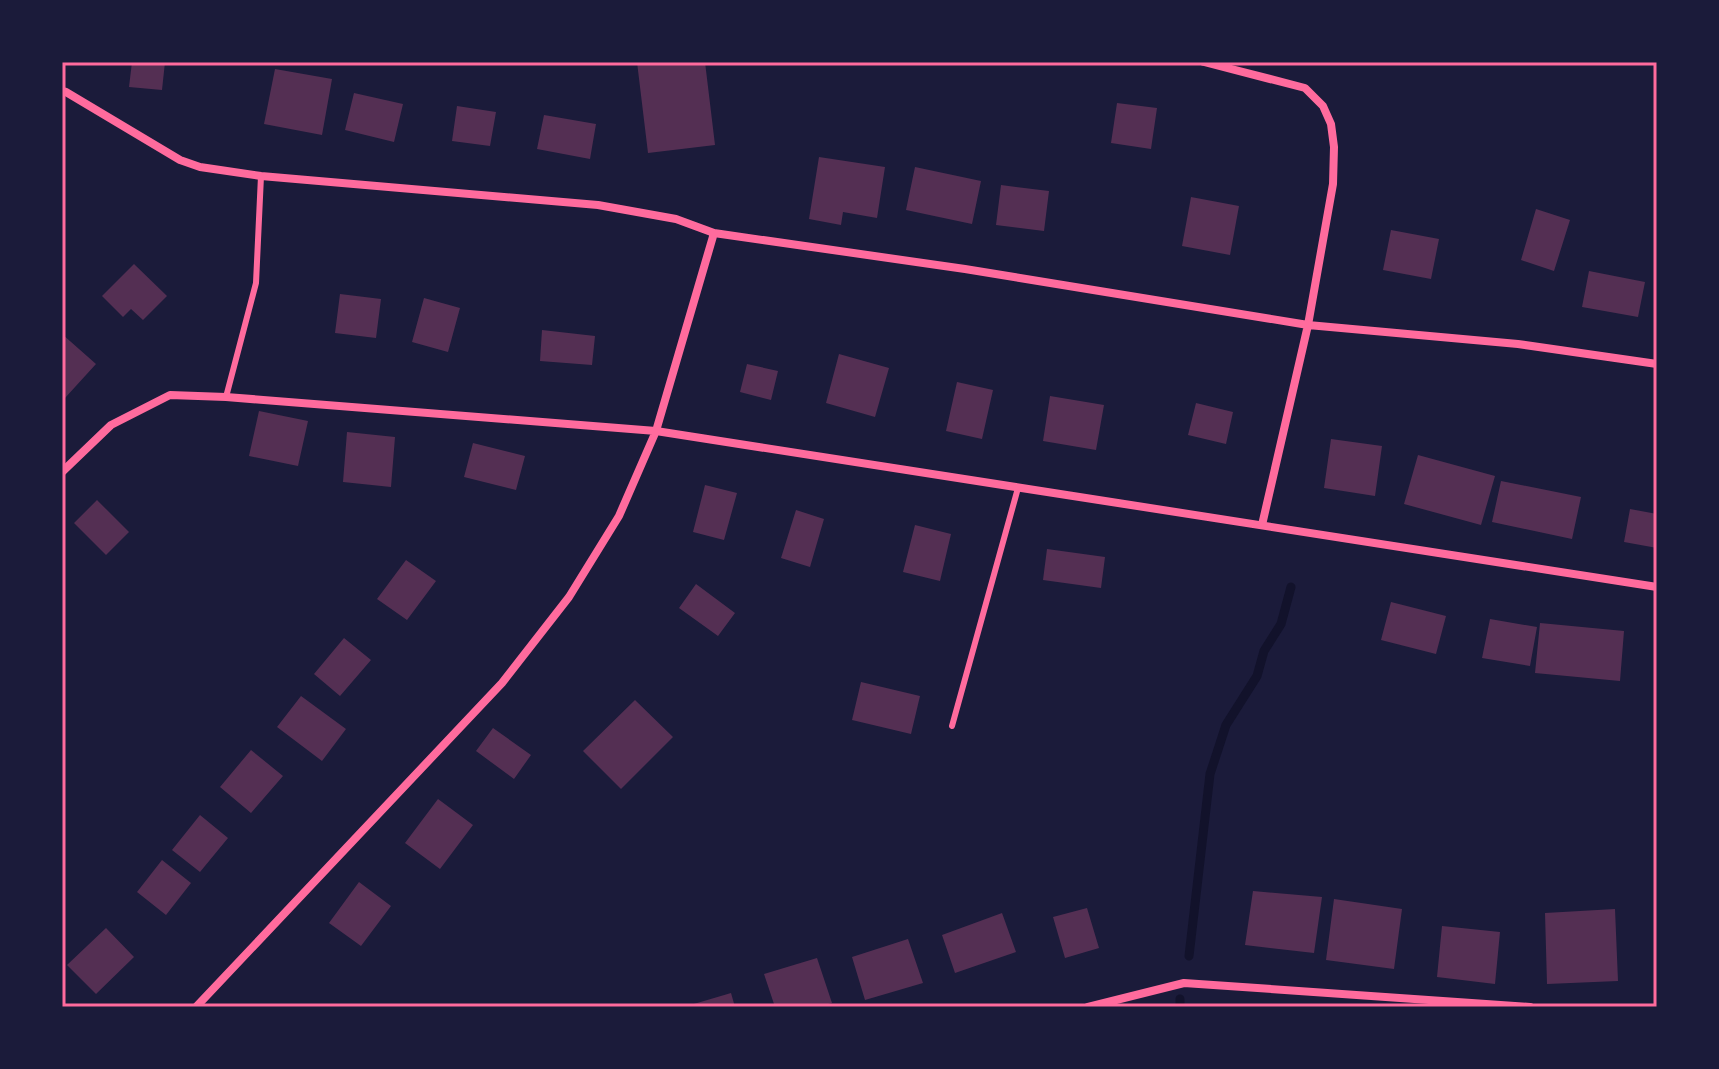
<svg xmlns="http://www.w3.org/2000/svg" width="1719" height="1069" viewBox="0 0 1719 1069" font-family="'Exo 2',sans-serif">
	<rect width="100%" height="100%" fill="#1b1b3a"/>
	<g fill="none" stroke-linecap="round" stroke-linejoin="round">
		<path stroke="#12122b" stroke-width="9" d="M1189 956 1210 774 1226 725 1257 676 1264 651 1281 624 1291 587
			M1180 999V1007"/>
	</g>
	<path fill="#542f53" d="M132 62H165L162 90 129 87Z
		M637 62H705L715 145 648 153Z
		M275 69 332 79 322 135 264 124Z
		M354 93 403 104 394 142 345 130Z
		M1117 103 1157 108 1151 149 1111 143Z
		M457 106 496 112 490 146 452 141Z
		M544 115 596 124 590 159 537 149Z
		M819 157 885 167 877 218 843 212 841 225 809 219Z
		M915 167 981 181 972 224 906 210Z
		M1001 185 1049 191 1044 231 996 225Z
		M1191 197 1239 206 1230 255 1182 246Z
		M1536 209 1570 220 1554 271 1521 260Z
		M1391 230 1439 239 1431 279 1383 270Z
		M134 264 167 296 143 320 131 309 123 317 102 296Z
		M1589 271 1645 282 1638 317 1582 307Z
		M340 294 381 299 376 338 335 333Z
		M424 298 460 308 448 352 412 342Z
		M542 330 595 336 592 365 540 361Z
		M62 334 96 364 65 398 62 396Z
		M839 354 889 368 875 417 826 403Z
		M747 364 778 371 771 400 740 392Z
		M957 382 993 390 982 439 946 431Z
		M1050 396 1104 405 1096 450 1043 441Z
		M1196 403 1233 412 1226 444 1188 435Z
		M259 411 308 421 298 466 249 456Z
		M347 432 395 437 391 487 343 482Z
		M1331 439 1382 446 1375 496 1324 488Z
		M473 443 525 456 516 490 464 477Z
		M1418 455 1495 476 1481 525 1404 504Z
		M1501 481 1581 497 1572 539 1492 522Z
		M705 485 737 493 724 540 693 532Z
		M97 500 129 532 106 555 74 523Z
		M1630 509 1657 514V548L1624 542Z
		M796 510 824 519 810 567 781 558Z
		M915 525 951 534 940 581 903 572Z
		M1047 549 1105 557 1101 588 1043 580Z
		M406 560 436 581 407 620 377 599Z
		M696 584 735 613 718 636 679 608Z
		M1391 602 1446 616 1436 654 1381 640Z
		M1490 619 1537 627 1530 666 1482 658Z
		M1540 623 1624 631 1620 681 1535 673Z
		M344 638 371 660 340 696 314 674Z
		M861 682 920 696 911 734 852 720Z
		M301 696 346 729 322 761 277 727Z
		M635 700 673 737 621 789 583 751Z
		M493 728 531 755 514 779 476 751Z
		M251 750 283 776 251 813 220 787Z
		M438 799 473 825 440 869 405 843Z
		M200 815 228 838 200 872 172 850Z
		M162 860 191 883 166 915 137 892Z
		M359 882 391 906 361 946 329 923Z
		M1253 891 1322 897 1314 953 1245 945Z
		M1334 899 1402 909 1394 969 1326 960Z
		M1087 908 1099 948 1065 958 1053 917Z
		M1615 909 1618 981 1547 984 1545 913Z
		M1002 913 1016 952 955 973 942 935Z
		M1442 926 1500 932 1495 984 1437 977Z
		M106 928 134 957 96 994 67 965Z
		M908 939 923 983 865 1000 852 957Z
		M817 958 832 1003 817 1007H775L764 974Z
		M731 993 735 1007H687V1006Z"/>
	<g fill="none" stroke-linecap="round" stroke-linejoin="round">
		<path stroke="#ff6b9d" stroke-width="6" d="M226 397 256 283 261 176
			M952 726 1018 488"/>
		<path stroke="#ff6b9d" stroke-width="8" d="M1204 62 1305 88 1323 106 1331 124 1334 147 1333 184 1308 325 1262 525
			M62 91 66 92 180 160 200 167 261 176 598 205 676 219 714 233 965 269 1308 325 1518 344 1657 364
			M62 472 111 425 170 395 226 397 656 431 1657 587
			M196 1007 502 683 569 597 619 516 656 431 714 233
			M1088 1007 1184 983 1530 1007"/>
	</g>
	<rect width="1719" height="1069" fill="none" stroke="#1b1b3a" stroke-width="128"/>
	<rect x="64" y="64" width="1591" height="941" fill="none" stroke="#ff6b9d" stroke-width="3"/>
</svg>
